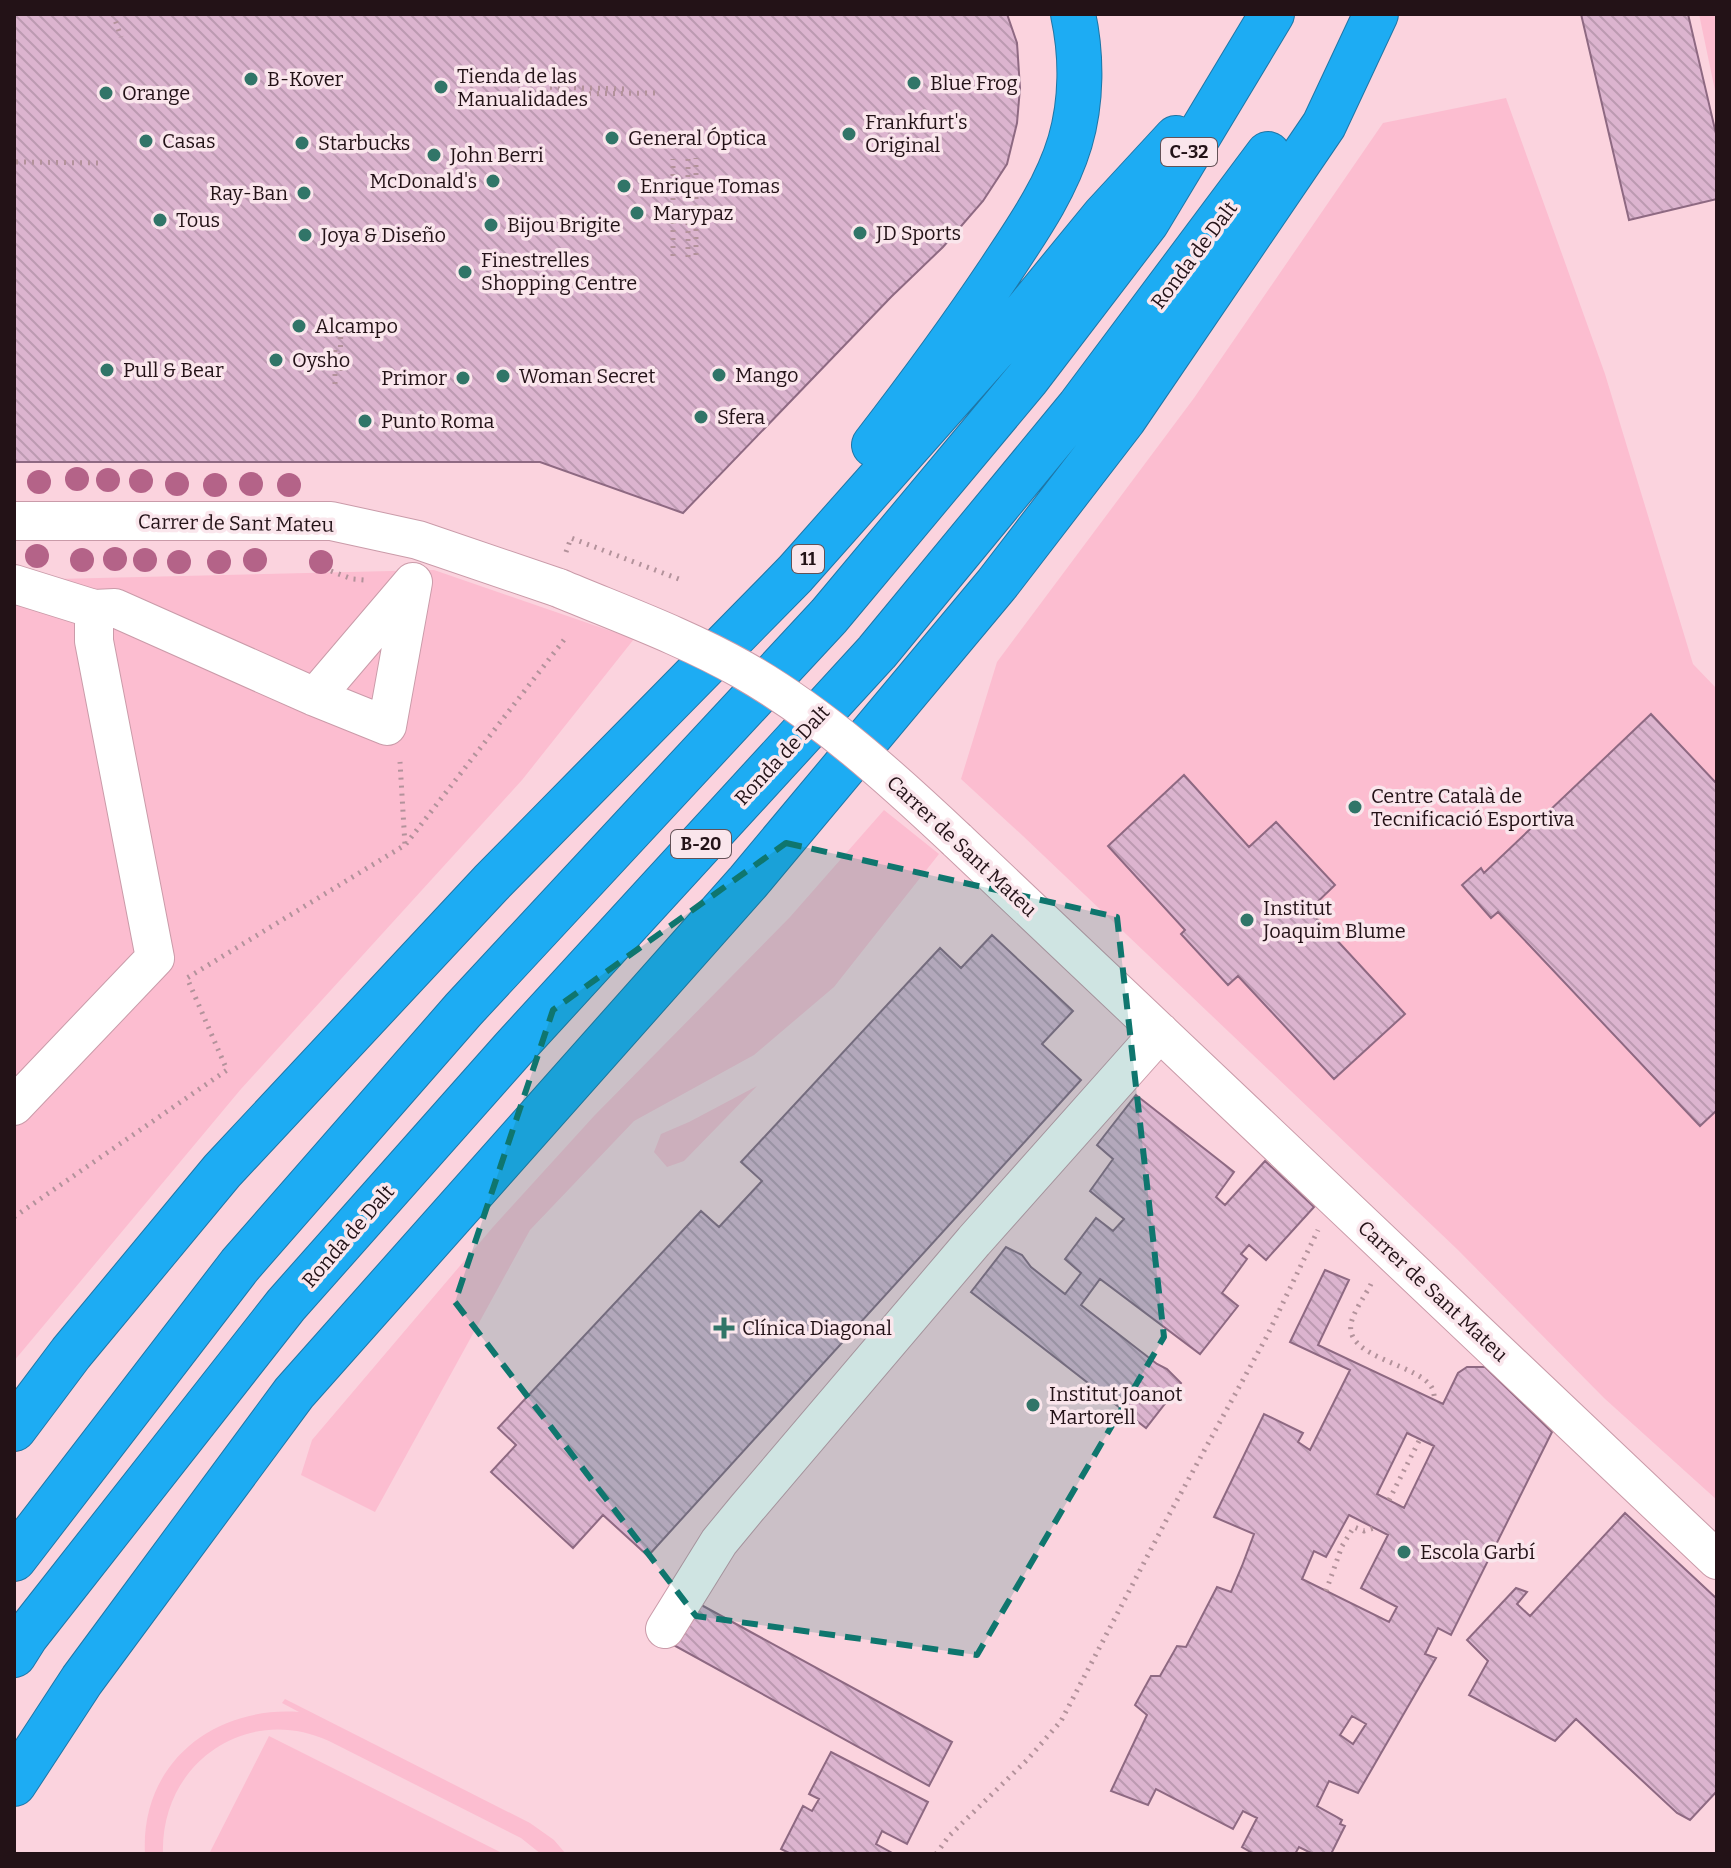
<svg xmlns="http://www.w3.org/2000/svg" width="1731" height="1868" viewBox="0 0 1731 1868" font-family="Bitter,serif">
	<defs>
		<pattern id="building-back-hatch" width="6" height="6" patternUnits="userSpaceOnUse" patternTransform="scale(2)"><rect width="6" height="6" fill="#dcb4cf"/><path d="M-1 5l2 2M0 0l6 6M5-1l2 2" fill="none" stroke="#bc9ab1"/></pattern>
	</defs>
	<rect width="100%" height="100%" fill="#fbd3de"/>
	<path fill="#fcbdd0" d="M1699 14H1717V100Z
		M1506 98 1605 374 1693 664 1717 689V1500L1604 1398 1458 1250 1023 836 961 779 997 662 1194 398 1383 123Z
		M434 570 634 639 522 780 241 1089 14 1361V580Z
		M884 810 939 854 834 987 754 1055 634 1121 530 1230 375 1512 301 1475 312 1440 493 1227 594 1116 790 917Z
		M757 1086 684 1161 667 1167 654 1152 661 1134 689 1122Z
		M285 1699 530 1823 554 1840 566 1854H541L521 1838 329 1741C246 1703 160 1764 163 1854H145C140 1764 213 1706 299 1712L282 1703Z
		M269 1736 504 1854H209Z"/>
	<path fill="url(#building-back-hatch)" stroke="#8e6982" stroke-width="2" fill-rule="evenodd" d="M14 14H1007L1017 43 1020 88 1017 123 1007 164 983 201 943 247 891 297 683 513 540 462H14Z
		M1581 14H1688L1717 138V199L1629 220Z
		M1651 714 1717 784V1110L1700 1126 1498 912 1491 918 1462 885 1481 868 1484 873Z
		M1184 775 1249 847 1276 822 1335 885 1309 910 1405 1014 1334 1079 1238 976 1228 985 1181 934 1185 930 1108 846Z
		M992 935 1073 1011 1042 1044 1081 1080 648 1556 603 1515 573 1548 491 1472 516 1445 498 1428 701 1211 719 1227 762 1181 741 1162 940 948 961 968Z
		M1136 1095 1234 1172 1216 1197 1225 1205 1265 1161 1314 1207 1266 1260 1249 1245 1241 1254 1247 1259 1222 1293 1238 1306 1200 1354 1100 1279 1081 1305 1157 1364 1167 1369 1181 1383 1146 1428 971 1292 1006 1247 1022 1255 1031 1267 1065 1294 1081 1273 1065 1259 1096 1218 1113 1231 1124 1219 1090 1191 1113 1159 1097 1145Z
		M1325 1270 1349 1280 1318 1345 1443 1404 1458 1373 1467 1367H1485L1552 1432 1451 1635 1438 1628 1425 1654 1436 1658 1358 1793 1329 1781 1317 1806 1342 1820 1340 1824 1345 1826 1331 1854H1313L1299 1847 1295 1854H1254L1242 1847 1257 1818 1243 1811 1233 1829 1156 1789 1148 1805 1111 1791 1147 1715 1135 1705 1151 1676H1160L1177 1646 1186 1647 1217 1587 1231 1592 1242 1566 1254 1534 1214 1517 1264 1414 1303 1433 1298 1442 1310 1450 1350 1370 1290 1342ZM1407 1433 1434 1446 1404 1508 1377 1494ZM1349 1515 1388 1535 1361 1588 1397 1607 1389 1622 1302 1579 1314 1551 1326 1557ZM1352 1716 1366 1724 1353 1744 1340 1735Z
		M1625 1513 1717 1599V1791L1690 1820 1677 1813 1576 1719 1555 1741 1469 1695 1488 1661 1467 1640 1516 1588 1527 1592 1517 1604 1530 1616Z
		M694 1601 952 1742 929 1786 670 1643Z
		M831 1752 928 1802 907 1844 882 1831 876 1844 894 1854H791L781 1849 803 1806 812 1811 819 1799 809 1794Z"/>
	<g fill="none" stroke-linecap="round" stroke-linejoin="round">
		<defs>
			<path id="minor" d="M14 521H331L418 540 559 588
				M14 584 94 609V641L155 958 14 1106
				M94 609 115 608 315 697 387 726 413 582 315 697
				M957 840 1717 1560
				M665 1629 719 1542 747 1508 974 1241 1160 1032"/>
			<path id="highway" d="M874 445C918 388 960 331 1000 271 1027 230 1056 189 1070 142 1082 101 1082 55 1073 14
				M14 1429 71 1353 222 1171 491 883 795 574 1000 343 1104 216 1176 138
				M14 1559 240 1265 463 1010 829 616 1027 379 1147 222 1272 14
				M14 1655 26 1636 286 1305 513 1049 877 652 1079 407 1268 154
				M14 1784 82 1680 294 1393 748 882 997 584 1124 419 1324 125 1376 14"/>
		</defs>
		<use href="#minor" stroke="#ca9ba9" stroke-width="40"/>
		<use href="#highway" stroke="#1f76a6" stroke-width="46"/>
		<path stroke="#b3929b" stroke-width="5" stroke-dasharray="2 6" stroke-linecap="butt" d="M113 14 121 37
			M542 87 629 89
			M565 94 655 93
			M16 162 103 163
			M696 255V158
			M673 256V159
			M688 257V159
			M340 371 341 320
			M335 384V346
			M566 552 571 538 684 581
			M331 571 352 579 365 580
			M406 844 567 636
			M14 1217 227 1070 187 978 405 845 400 762
			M1371 1284C1365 1296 1353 1312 1351 1324 1345 1358 1419 1364 1432 1388 1434 1392 1434 1396 1435 1400
			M1389 1500 1420 1439
			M1326 1591 1342 1546 1354 1527 1364 1531 1374 1528
			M936 1854 949 1836 1027 1760 1061 1721 1170 1513 1267 1336 1318 1230"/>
		<use href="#minor" stroke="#fff" stroke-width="38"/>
		<use href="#highway" stroke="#1dacf3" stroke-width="44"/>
		<defs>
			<path id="minor-bridge" d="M559 588C621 614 685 637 743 670 822 715 891 778 957 840"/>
		</defs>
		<use href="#minor-bridge" stroke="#ca9ba9" stroke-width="40" stroke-linecap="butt"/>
		<use href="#minor-bridge" stroke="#fff" stroke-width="38"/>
	</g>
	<g fill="#b46388">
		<circle cx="77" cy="479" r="12"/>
		<circle cx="108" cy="480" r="12"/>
		<circle cx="141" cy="481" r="12"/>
		<circle cx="39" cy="482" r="12"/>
		<circle cx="177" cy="484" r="12"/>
		<circle cx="251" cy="484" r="12"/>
		<circle cx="215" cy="485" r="12"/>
		<circle cx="289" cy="485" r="12"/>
		<circle cx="37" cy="556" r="12"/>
		<circle cx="115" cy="559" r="12"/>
		<circle cx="82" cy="560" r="12"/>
		<circle cx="145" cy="560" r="12"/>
		<circle cx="255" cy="560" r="12"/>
		<circle cx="179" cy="562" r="12"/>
		<circle cx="219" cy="562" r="12"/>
		<circle cx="321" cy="562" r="12"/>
	</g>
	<path fill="#0f766e" fill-opacity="0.2" stroke="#0f766e" stroke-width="6" stroke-dasharray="16 10" stroke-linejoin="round" d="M786 843 1117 917 1164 1337 977 1655 696 1616 455 1302 553 1010Z"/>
	<g fill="#317568" stroke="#fae6ec" stroke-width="3">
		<circle cx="251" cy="79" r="8"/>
		<circle cx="914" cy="83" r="8"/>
		<circle cx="441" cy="87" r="8"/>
		<circle cx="106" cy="93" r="8"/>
		<circle cx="849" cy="134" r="8"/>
		<circle cx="612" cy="138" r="8"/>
		<circle cx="146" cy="141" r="8"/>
		<circle cx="302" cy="143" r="8"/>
		<circle cx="434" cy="155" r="8"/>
		<circle cx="493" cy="181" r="8"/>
		<circle cx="624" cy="186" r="8"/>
		<circle cx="304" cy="193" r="8"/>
		<circle cx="637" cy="213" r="8"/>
		<circle cx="160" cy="220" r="8"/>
		<circle cx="491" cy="225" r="8"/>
		<circle cx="860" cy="233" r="8"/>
		<circle cx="305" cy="235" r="8"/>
		<circle cx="465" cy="272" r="8"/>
		<circle cx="299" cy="326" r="8"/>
		<circle cx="276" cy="360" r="8"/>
		<circle cx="107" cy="370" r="8"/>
		<circle cx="719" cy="375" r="8"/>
		<circle cx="503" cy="376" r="8"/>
		<circle cx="463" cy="378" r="8"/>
		<circle cx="701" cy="417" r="8"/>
		<circle cx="365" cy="421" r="8"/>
		<circle cx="1355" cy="807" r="8"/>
		<circle cx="1247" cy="920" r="8"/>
		<path d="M720 1316h8v8h8v8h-8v8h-8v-8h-8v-8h8z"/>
		<circle cx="1033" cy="1405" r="8"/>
		<circle cx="1404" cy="1552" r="8"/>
	</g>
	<g text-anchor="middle" stroke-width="7" stroke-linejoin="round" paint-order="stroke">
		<g fill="#fae6ec" stroke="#645257" stroke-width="2">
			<rect x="1161" y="138" width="56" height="28" rx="6"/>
			<rect x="792" y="545" width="32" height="28" rx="6"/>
			<rect x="671" y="830" width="60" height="28" rx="6"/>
		</g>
		<g font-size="18" font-weight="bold" fill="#231217">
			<text x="1189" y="158">C-32</text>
			<text x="808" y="565">11</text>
			<text x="701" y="850">B-20</text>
		</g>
		<g font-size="20" fill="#231217" stroke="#fae6ec" text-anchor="start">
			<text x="457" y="83">Tienda de las<tspan x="457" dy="23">Manualidades</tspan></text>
			<text x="267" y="86">B-Kover</text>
			<text x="930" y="90">Blue Frog</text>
			<text x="122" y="100">Orange</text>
			<text x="865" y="129">Frankfurt's<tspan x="865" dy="23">Original</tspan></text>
			<text x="628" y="145">General Óptica</text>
			<text x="162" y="148">Casas</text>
			<text x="318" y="150">Starbucks</text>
			<text x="450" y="162">John Berri</text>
			<text x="477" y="188" text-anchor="end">McDonald's</text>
			<text x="640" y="193">Enrique Tomas</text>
			<text x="288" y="200" text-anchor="end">Ray-Ban</text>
			<text x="653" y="220">Marypaz</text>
			<text x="176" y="227">Tous</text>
			<text x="507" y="232">Bijou Brigite</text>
			<text x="876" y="240">JD Sports</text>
			<text x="321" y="242">Joya &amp; Diseño</text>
			<text x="481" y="267">Finestrelles<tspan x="481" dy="23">Shopping Centre</tspan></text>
			<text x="315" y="333">Alcampo</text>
			<text x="292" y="367">Oysho</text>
			<text x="123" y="377">Pull &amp; Bear</text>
			<text x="735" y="382">Mango</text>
			<text x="519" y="383">Woman Secret</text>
			<text x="447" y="385" text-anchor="end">Primor</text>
			<text x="717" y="424">Sfera</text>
			<text x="381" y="428">Punto Roma</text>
			<text x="1371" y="803">Centre Català de<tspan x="1371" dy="23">Tecnificació Esportiva</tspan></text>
			<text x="1263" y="915">Institut<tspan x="1263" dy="23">Joaquim Blume</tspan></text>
			<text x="742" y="1335">Clínica Diagonal</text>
			<text x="1049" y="1401">Institut Joanot<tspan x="1049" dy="23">Martorell</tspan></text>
			<text x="1420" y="1559">Escola Garbí</text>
		</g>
		<g font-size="20" fill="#231217" stroke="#fae6ec">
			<text transform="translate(1194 255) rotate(-53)" y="7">Ronda de Dalt</text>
			<text transform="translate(236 523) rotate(1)" y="7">Carrer de Sant Mateu</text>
			<text transform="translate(782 755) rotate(-47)" y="7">Ronda de Dalt</text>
			<text transform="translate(962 846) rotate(43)" y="7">Carrer de Sant Mateu</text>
			<text transform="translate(348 1236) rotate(-49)" y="7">Ronda de Dalt</text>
			<text transform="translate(1433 1291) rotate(43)" y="7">Carrer de Sant Mateu</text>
		</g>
	</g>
	<rect width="1731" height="1868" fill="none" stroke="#231217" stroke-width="32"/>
</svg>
